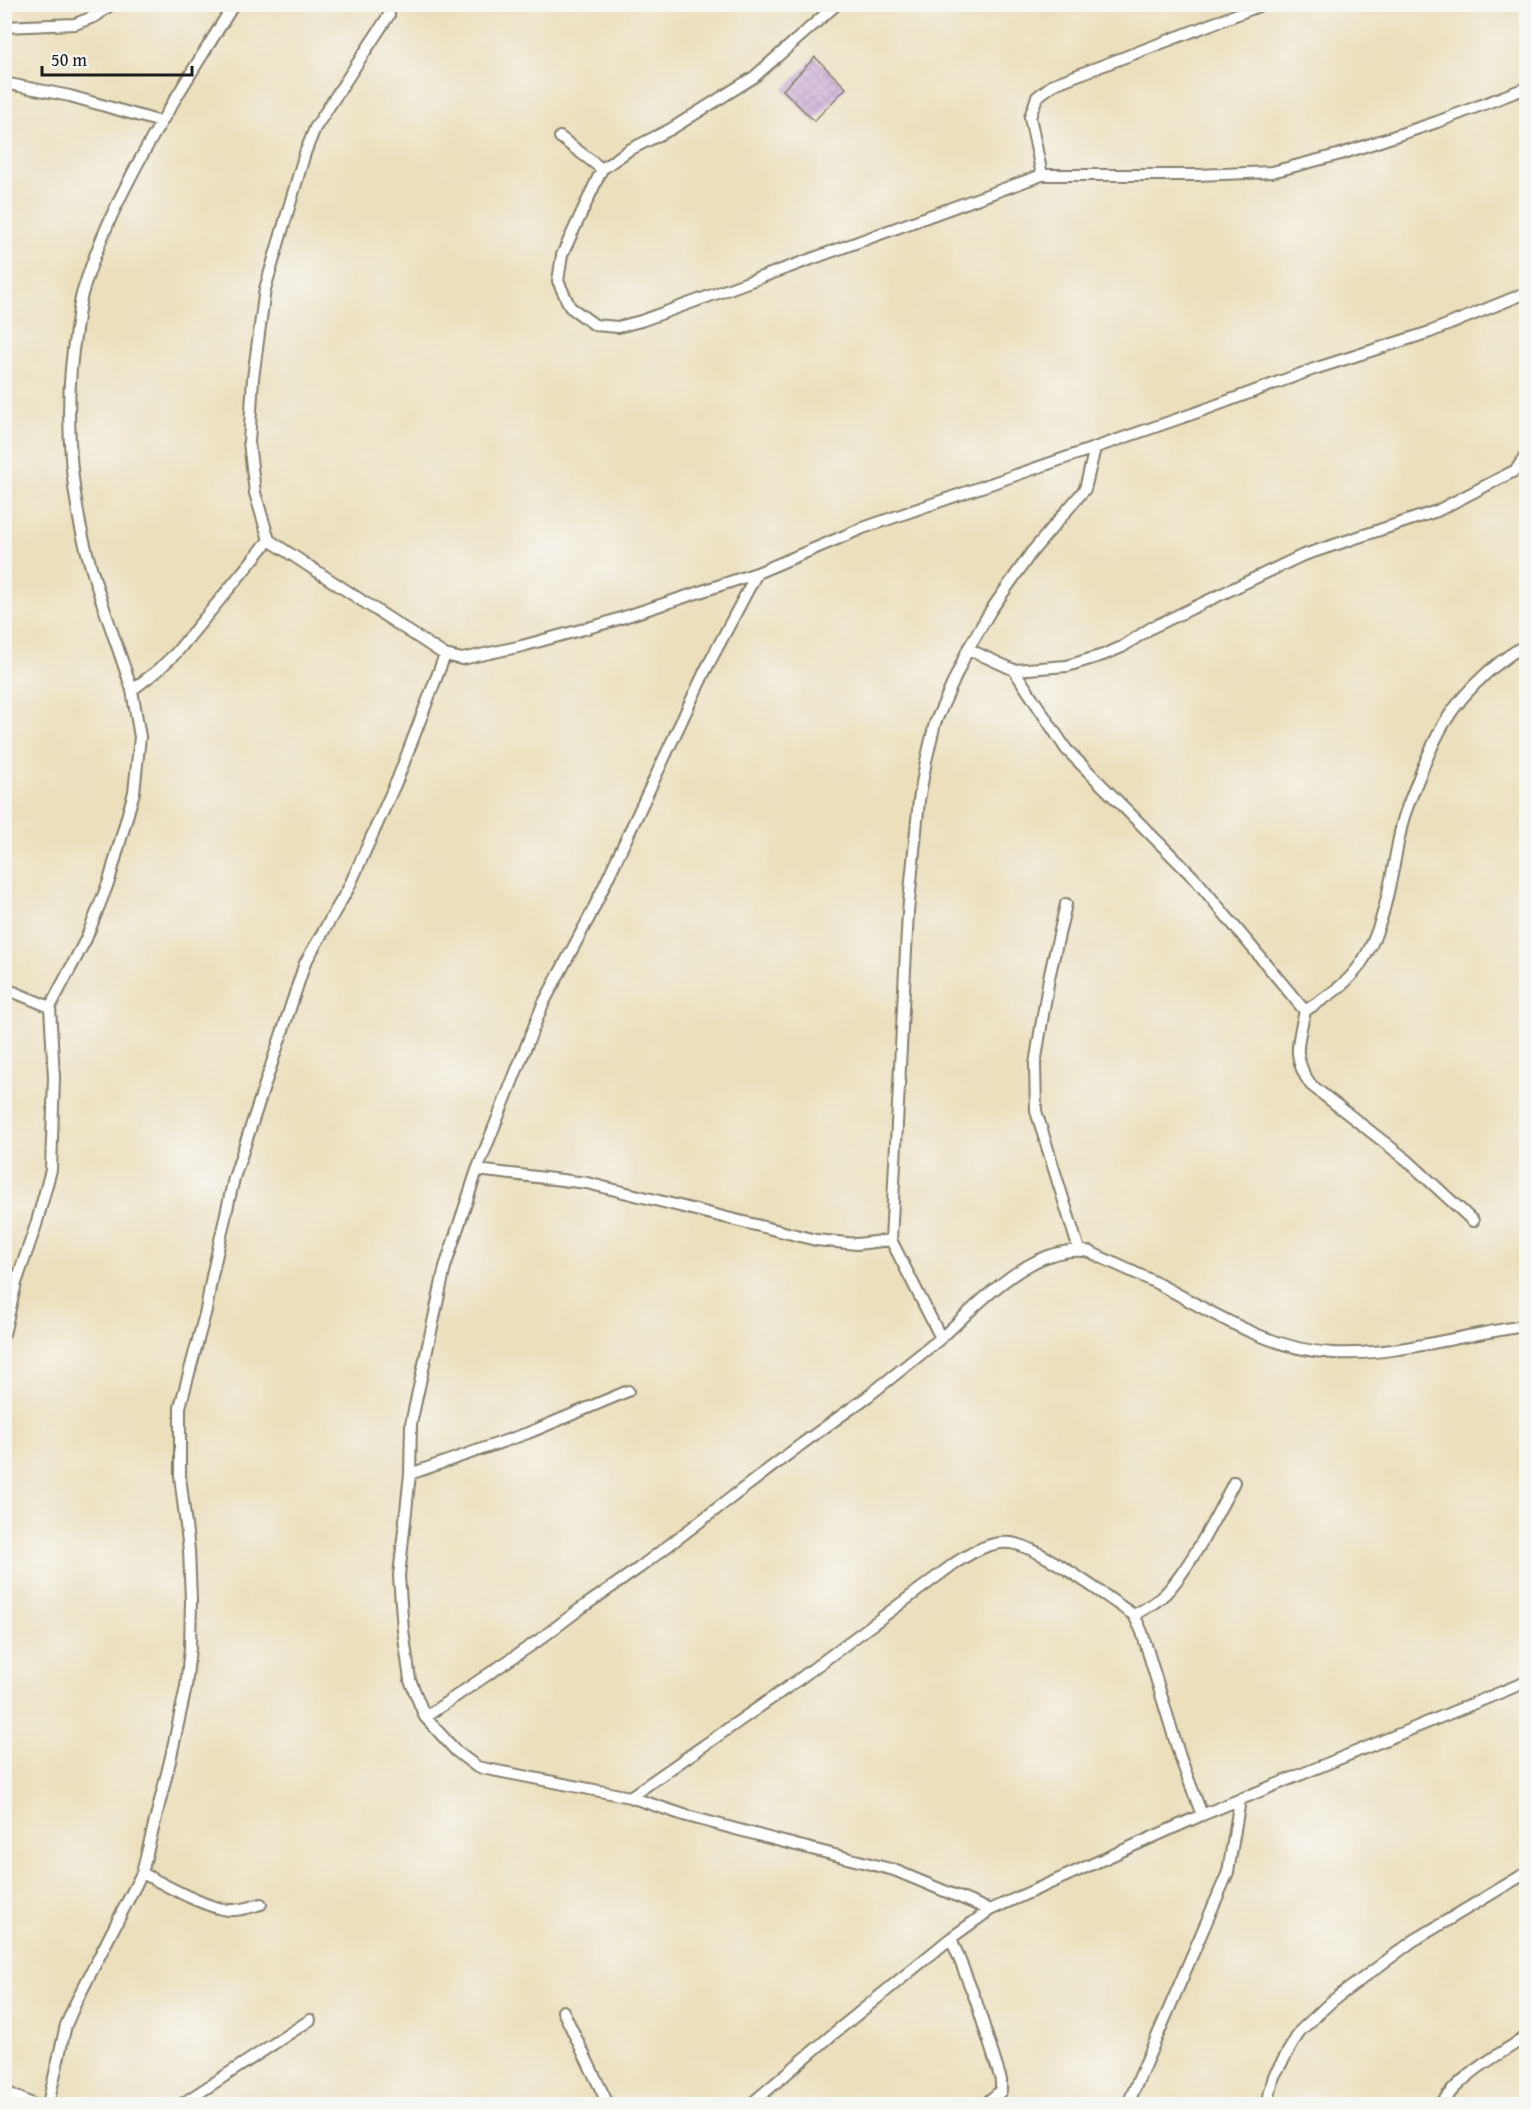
<svg xmlns="http://www.w3.org/2000/svg" width="1531" height="2109" viewBox="0 0 1531 2109" font-family="'Gentium Book Plus',serif">
	<defs>
		<pattern id="building-cross-hatch" width="8" height="8" patternUnits="userSpaceOnUse" patternTransform="scale(1.5)"><rect width="8" height="8" fill="#bf97cf"/><path d="M0 0l8 8M0 8l8-8" fill="none" stroke="#9a7aa7"/></pattern>
	</defs>
	<rect width="100%" height="100%" fill="#f6f6f2"/>
	<filter id="ink" filterUnits="userSpaceOnUse"><feTurbulence type="fractalNoise" baseFrequency=".0167" numOctaves="2"/><feDisplacementMap in="SourceGraphic" scale="12" xChannelSelector="R" yChannelSelector="G"/><feConvolveMatrix kernelMatrix="1 2 1 2 8 2 1 2 1" color-interpolation-filters="sRGB"/></filter>
	<filter id="wash" filterUnits="userSpaceOnUse"><feTurbulence type="fractalNoise" baseFrequency=".008" numOctaves="4" result="noise"/><feDisplacementMap in="SourceGraphic" scale="24" xChannelSelector="R" yChannelSelector="G"/><feGaussianBlur stdDeviation="1.35" result="paint"/><feColorMatrix in="noise" values="0 0 0 0 0 0 0 0 0 0 0 0 0 0 0 0 0 1.4 0 .05"/><feComposite in="paint" operator="in"/></filter>
	<g filter="url(#wash)">
		<rect width="100%" height="100%" fill="#ebdfbc"/>
		<g id="blocks">
			<path fill="url(#building-cross-hatch)" d="M815 57 846 88 814 121 783 90Z"/>
		</g>
	</g>
	<g filter="url(#ink)">
		<use href="#blocks" fill-opacity="0" stroke="#847e6c" stroke-width="1.5"/>
		<g fill="none" stroke-linecap="round" stroke-linejoin="round">
			<defs>
				<path id="lane" d="M234 4C177 97 113 189 82 294 79 305 78 318 76 330 65 394 68 461 80 524 92 580 114 635 132 690L157 671 176 653 269 540
					M837 4 754 77 671 129 629 150 602 169 562 255 558 281 570 307 595 325 618 327 641 321 1042 175H1197L1272 172 1341 154 1437 122 1526 88
					M389 15 315 128 305 153 265 289 253 378 249 442 255 493 269 540 445 655 462 659 522 646 606 623 757 573
					M4 27 75 24 96 16 112 4
					M4 83 70 96 161 122
					M560 137 602 169
					M1042 175 1030 117 1037 97 1054 84 1264 4
					M1095 448 1085 489 1031 553 991 610 968 649 935 723 926 761 919 800 908 912 891 1240 941 1338C979 1304 1034 1241 1090 1252 1114 1264 1140 1274 1164 1287 1217 1315 1271 1350 1333 1353 1399 1356 1462 1334 1526 1326
					M968 649 1014 670 1067 666 1103 655 1122 647 1151 628 1301 556 1437 511 1516 470 1526 455
					M1014 670 1066 749 1197 881 1305 1011
					M1066 904 1049 978 1035 1064 1036 1111 1079 1250
					M4 988 50 1007
					M477 1170 587 1183 816 1240 857 1244 891 1240
					M1473 1221 1407 1160 1311 1085C1291 1057 1298 1042 1305 1011 1321 1000 1339 990 1352 975 1386 937 1391 872 1402 824 1405 811 1411 798 1416 785 1435 736 1448 707 1489 671 1501 661 1512 652 1526 645
					M4 1334 16 1283 36 1225 51 1170 54 1077 50 1007 86 939 109 881 134 792 140 737 132 690
					M410 1474 528 1433 628 1391
					M1134 1615C1145 1609 1156 1603 1165 1594 1190 1568 1217 1515 1234 1482
					M425 1717 539 1640 580 1609 639 1568 803 1443 867 1397 941 1338
					M630 1797 798 1680 955 1563C973 1552 990 1541 1011 1543 1041 1547 1106 1597 1134 1615L1142 1632 1180 1757 1202 1815
					M142 1873C164 1884 205 1908 229 1910 240 1911 250 1907 261 1904
					M990 1910 894 1870 784 1842 687 1816 630 1797 477 1767 456 1751 425 1717 410 1680 403 1630 399 1576 410 1474 411 1424 445 1267 477 1170 543 1004 590 916 705 671 757 573 863 528 1198 412 1314 369 1430 332 1526 293
					M951 1938 976 2001 1001 2080V2091L985 2104
					M563 2011 608 2104
					M4 2091 32 2104
					M48 2104 66 2025 76 2002 142 1873 170 1761 186 1687 190 1648 191 1600 189 1550 180 1476V1407L206 1310 212 1276 234 1178 305 963 348 889 398 778 445 655
					M182 2104 310 2020
					M751 2104 833 2034 951 1938 990 1910 1202 1815 1526 1682
					M1128 2104 1228 1872 1240 1800
					M1268 2104 1269 2096 1274 2076 1300 2031 1332 2001 1413 1941 1526 1873
					M1441 2104C1462 2074 1496 2056 1526 2037"/>
			</defs>
			<use href="#lane" stroke="#847e6c" stroke-width="14"/>
			<use href="#lane" stroke="#fff" stroke-width="10"/>
		</g>
	</g>
	<rect width="1531" height="2109" fill="none" stroke="#f6f6f2" stroke-width="24"/>
	<path d="M42 66v9h150v-9" fill="none" stroke="#1c1c1c" stroke-width="3"/>
	<text x="51" y="66" font-size="18" fill="#1c1c1c" stroke="#f6f6f2" stroke-width="4.5" paint-order="stroke">50 m</text>
</svg>
